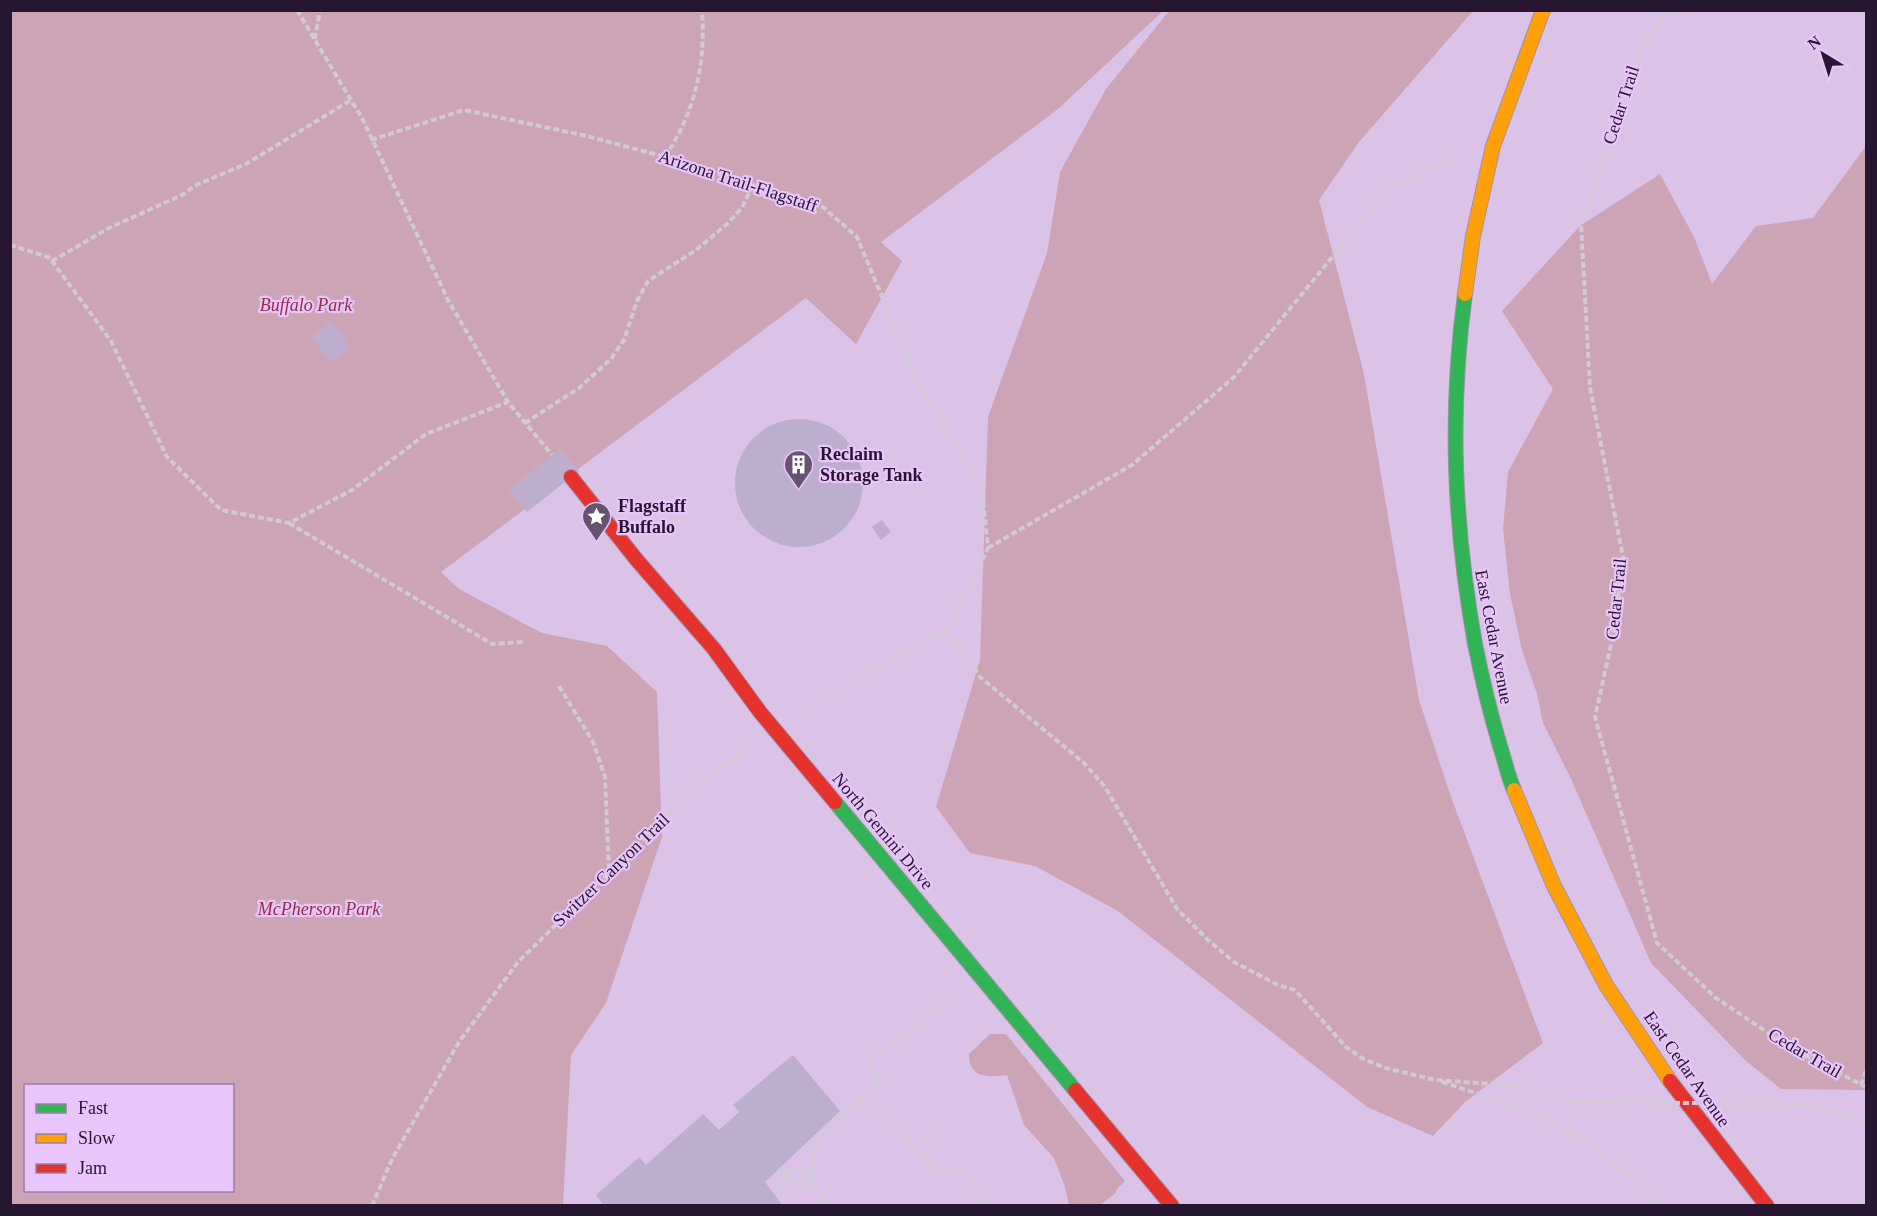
<svg xmlns="http://www.w3.org/2000/svg" width="1877" height="1216" viewBox="0 0 1877 1216" font-family="Georgia,serif">
	<rect width="100%" height="100%" fill="#dac3e6"/>
	<path fill="#cca4b6" fill-rule="evenodd" d="M10 11H1163L1058 109 881 242 902 261 856 344 806 298 441 572 459 589 542 633 607 646 657 692 662 837 606 1003 571 1055 563 1205H11ZM26 1086H232V1190H26Z
		M1169 11H1473L1359 142 1319 200 1364 374 1419 700 1451 797 1543 1043 1465 1102 1433 1136 1367 1107 1118 911 1035 866 970 853 936 807 980 660 988 417 1047 253 1060 172 1106 89Z
		M1866 146V1090L1781 1089 1745 1060 1651 963 1572 781 1543 723 1537 694 1522 650 1510 594 1503 529 1508 472 1553 389 1502 311 1580 226 1660 174 1694 237 1712 284 1756 226 1813 218Z
		M990 1034H1006L1125 1181 1116 1190V1193L1100 1205H1069L1065 1187 1054 1158 1024 1125 1007 1075C989 1077 969 1079 969 1054Z"/>
	<path fill="#bcaecc" d="M331 322 350 347 331 362 311 337Z
		M735 483a64 64 0 1 1 128 0a64 64 0 1 1-128 0Z
		M560 449 579 471 527 512 509 489Z
		M882 520 891 532 881 540 872 527Z
		M793 1055 840 1111 765 1182 783 1206H598L602 1203 596 1195 639 1157 646 1165 703 1114 719 1130 739 1112 733 1105Z"/>
	<g fill="none" stroke-linecap="round" stroke-linejoin="round">
		<defs>
			<path id="fast" d="M1465 294C1449 413 1454 526 1475 644 1482 679 1490 712 1500 746 1505 761 1508 776 1514 790
				M835 802 1075 1090"/>
			<path id="slow" d="M1465 294 1473 236 1493 146 1543 10
				M1514 790 1554 886 1606 985 1670 1081"/>
			<path id="jam" d="M571 477 636 559 714 649 760 712 835 802
				M1670 1081 1767 1206
				M1075 1090 1172 1206"/>
		</defs>
		<use href="#fast" stroke="#a391ac" stroke-width="16"/>
		<use href="#slow" stroke="#a391ac" stroke-width="16"/>
		<use href="#jam" stroke="#a391ac" stroke-width="16"/>
		<path stroke="#d2cad5" stroke-width="4" stroke-dasharray="6 3" stroke-linecap="butt" d="M297 10 363 120 448 300 508 402 552 455
			M1667 10 1638 54 1581 224 1590 388 1623 557 1614 631 1595 717 1657 943 1716 998 1791 1048 1866 1087
			M315 39 320 10
			M371 140 464 110 587 136 665 157 823 207 857 237 918 382 982 488 988 548 948 631
			M665 157C695 111 706 65 702 10
			M10 245 48 257 52 261 111 341 167 457 221 510 289 523 352 490 426 434 508 402
			M52 261 109 228 182 195 196 185 246 164 351 100
			M525 423 579 388 611 359 624 340 637 301 648 281 696 250 727 224 742 208 753 184
			M289 523 492 644 523 642
			M988 548 1132 465 1234 377 1388 189 1455 156
			M948 631 980 677 1084 763 1105 787 1177 909 1208 940 1234 962 1278 985 1295 990 1346 1047 1363 1059 1386 1068 1435 1080 1522 1086 1575 1102
			M559 686 593 742 605 777 609 871
			M799 713 918 644 948 631
			M1442 1082C1529 1110 1596 1131 1656 1206
			M1861 1085 1866 1070
			M861 1099 940 1171C946 1171 955 1169 960 1170 969 1173 986 1197 987 1206
			M1802 1104 1866 1122
			M915 1149 928 1136 944 1126
			M779 1168 788 1181
			M812 1173 814 1147 821 1132 881 1082 868 1064 957 993
			M783 1174 799 1167H807L812 1173 815 1187
			M774 1193 788 1181 815 1187 831 1206
			M372 1206 392 1159 459 1042 518 962 703 781 750 746"/>
		<use href="#fast" stroke="#30b455" stroke-width="14"/>
		<use href="#slow" stroke="#ff9f0a" stroke-width="14"/>
		<use href="#jam" stroke="#e5322d" stroke-width="14"/>
		<path stroke="#d2cad5" stroke-width="4" stroke-dasharray="6 3" stroke-linecap="butt" d="M1575 1102 1802 1104"/>
	</g>
	<defs>
		<symbol id="building-pin" viewBox="-11 -11 22 30"><path d="M0 17L-7.5 6A9.5 9.5 0 1 1 7.5 6Z" fill="#66536f" stroke="#e8c5fa"/><path d="M-4-6H4V6H1V3H-1V6H-4ZM-2.5-4.3h1.7v1.8h-1.7ZM.8-4.3h1.7v1.8H.8ZM-2.5-1h1.7V.8h-1.7ZM.8-1h1.7V.8H.8Z" fill="#fff"/></symbol>
		<symbol id="sight-pin" viewBox="-11 -11 22 30"><path d="M0 17L-7.5 6A9.5 9.5 0 1 1 7.5 6Z" fill="#66536f" stroke="#e8c5fa"/><path d="M0-6L1.8-2.2L6-1.7L2.9 1.2L3.7 5.4L0 3.3L-3.7 5.4L-2.9 1.2L-6-1.7L-1.8-2.2Z" fill="#fff"/></symbol>
	</defs>
	<g fill-rule="evenodd">
		<use href="#building-pin" x="782" y="448" width="33" height="45"/>
		<use href="#sight-pin" x="580" y="500" width="33" height="45"/>
	</g>
	<g text-anchor="middle" stroke-width="4.5" stroke-linejoin="round" paint-order="stroke">
		<g font-size="18" fill="#27162f" stroke="#e8c5fa">
			<text transform="translate(1621 105) rotate(-72)" y="6">Cedar Trail</text>
			<text transform="translate(738 181) rotate(18)" y="6">Arizona Trail-Flagstaff</text>
			<text transform="translate(1616 599) rotate(-84)" y="6">Cedar Trail</text>
			<text transform="translate(1494 637) rotate(79)" y="6">East Cedar Avenue</text>
			<text transform="translate(883 831) rotate(50)" y="6">North Gemini Drive</text>
			<text transform="translate(611 870) rotate(-44)" y="6">Switzer Canyon Trail</text>
			<text transform="translate(1805 1053) rotate(30)" y="6">Cedar Trail</text>
			<text transform="translate(1687 1069) rotate(55)" y="6">East Cedar Avenue</text>
		</g>
		<g font-size="18" font-style="italic" fill="#932e40" stroke="#e8c5fa">
			<text x="306" y="311">Buffalo Park</text>
			<text x="319" y="915">McPherson Park</text>
		</g>
		<g font-size="18" font-weight="bold" fill="#27162f" stroke="#e8c5fa" text-anchor="start">
			<text x="820" y="460">Reclaim<tspan x="820" dy="21">Storage Tank</tspan></text>
			<text x="618" y="512">Flagstaff<tspan x="618" dy="21">Buffalo</tspan></text>
		</g>
	</g>
	<rect width="1877" height="1216" fill="none" stroke="#27162f" stroke-width="24"/>
	<rect x="24" y="1084" width="210" height="108" fill="#e8c5fa" stroke="#9b7fa9" stroke-width="1.5"/>
	<rect x="36" y="1104" width="30" height="9" fill="#30b455" stroke="#9b7fa9" stroke-width="1.5"/>
	<text x="78" y="1114" font-size="18" fill="#27162f">Fast</text>
	<rect x="36" y="1134" width="30" height="9" fill="#ff9f0a" stroke="#9b7fa9" stroke-width="1.5"/>
	<text x="78" y="1144" font-size="18" fill="#27162f">Slow</text>
	<rect x="36" y="1164" width="30" height="9" fill="#e5322d" stroke="#9b7fa9" stroke-width="1.5"/>
	<text x="78" y="1174" font-size="18" fill="#27162f">Jam</text>
	<g transform="translate(1823 54) rotate(322)" stroke="#e8c5fa" stroke-width="4.5" paint-order="stroke">
	<path d="M0-4.5L10 22L0 15L-10 22Z" fill="#27162f"/>
	<text y="-9" font-size="16" font-weight="bold" text-anchor="middle" fill="#27162f">N</text>
	</g>
</svg>
